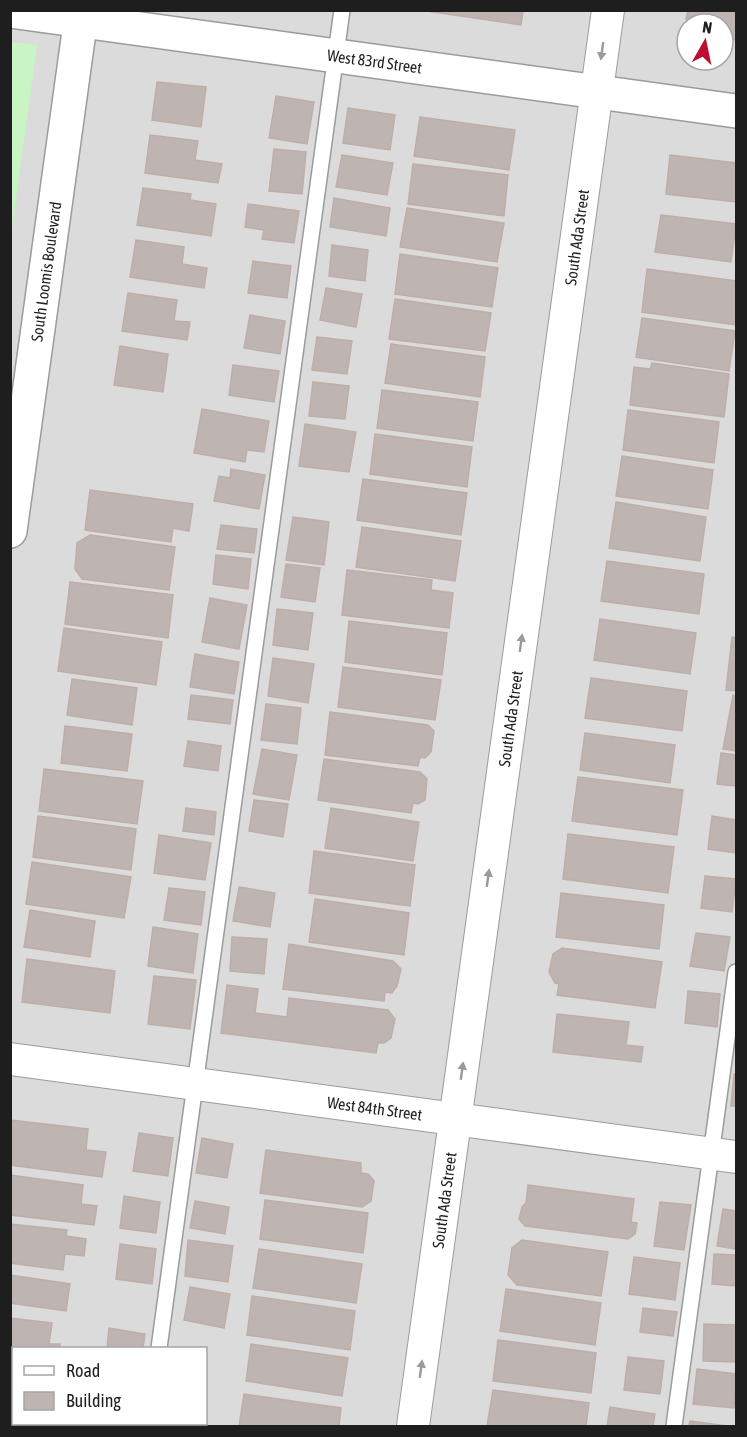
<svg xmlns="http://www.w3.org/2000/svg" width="747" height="1437" viewBox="0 0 747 1437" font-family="'Asap Condensed',sans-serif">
	<rect width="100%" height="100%" fill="#eee9e4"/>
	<path fill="#dcdbdb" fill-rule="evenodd" d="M11 11H736V1426H11ZM687 24H723V60H687ZM14 1348H206V1424H14Z"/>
	<path fill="#c9f5c4" d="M11 42 37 45 11 234 10 42Z"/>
	<path fill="#beb4b1" stroke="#bfaea8" stroke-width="1.5" d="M420 10H523L521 25Z
		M688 10H736V40L723 38V24H692L693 20 686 19Z
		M157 82 206 87 201 127 152 120Z
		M276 96 314 102 307 144 269 138Z
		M348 108 395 115 390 150 343 143Z
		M420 117 515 130 509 170 414 156Z
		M150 135 198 141 195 160 222 164 218 183 145 173Z
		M274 149 306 152 302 194 269 191Z
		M342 155 393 163 387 195 336 187Z
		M670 155 736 163V202L666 194Z
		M413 164 508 175 504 216 408 204Z
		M143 188 191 194 190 200 216 204 211 236 137 225Z
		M334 198 390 208 386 236 330 227Z
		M248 204 299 211 294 243 262 239 264 230 245 227Z
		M407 208 504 223 497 262 400 247Z
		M661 215 736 224 731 262 655 252Z
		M136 240 184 247 182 264 207 268 204 288 130 277Z
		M332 245 368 250 365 281 329 276Z
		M400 254 498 268 492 307 395 294Z
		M253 261 291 266 287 298 248 293Z
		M647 269 736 281V325L642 312Z
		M326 288 362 294 356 327 320 320Z
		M128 293 177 300 174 321 190 322 187 340 122 331Z
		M395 299 491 313 485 351 389 339Z
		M250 315 285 321 280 354 244 348Z
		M642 318 735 331 729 371 636 357Z
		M317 337 352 341 347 374 312 370Z
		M391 344 485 357 480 397 385 383Z
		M120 346 168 354 163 392 114 385Z
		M652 363 729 374 724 417 630 405 634 367 650 369Z
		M233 365 279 371 274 402 229 395Z
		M313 382 349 386 345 419 309 416Z
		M382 390 478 402 473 441 377 428Z
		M202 409 269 421 264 452 247 450 245 462 194 453Z
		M628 410 719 422 714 463 623 450Z
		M305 424 356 432 349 472 299 466Z
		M375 434 472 447 467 487 370 474Z
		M622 456 713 470 708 509 616 496Z
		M231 469 265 475 259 509 214 501 219 476 230 478Z
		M363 479 467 493 461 535 357 520Z
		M90 490 193 504 189 531 173 528 171 542 85 530Z
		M616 502 706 517 700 561 609 548Z
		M293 517 329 522 324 565 286 560Z
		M221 525 257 529 254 553 217 549Z
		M362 527 461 541 455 581 356 567Z
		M90 535 175 547 169 590 82 579 75 569 77 543Z
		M216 555 251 559 248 589 213 584Z
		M607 561 704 574 699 614 601 601Z
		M286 564 320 568 315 602 281 597Z
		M347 570 432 580 431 590 453 593 449 628 342 615Z
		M70 582 173 595 168 638 65 624Z
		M210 598 247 605 239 649 202 642Z
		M277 609 313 613 308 650 273 645Z
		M600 619 696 633 690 674 594 660Z
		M349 621 447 633 442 675 345 662Z
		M64 628 162 642 156 685 58 671Z
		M732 637 736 638V691L726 690Z
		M195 654 239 662 234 694 190 687Z
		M273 658 314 664 308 703 268 696Z
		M343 667 441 680 435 720 338 707Z
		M591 678 687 691 682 731 585 718Z
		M72 679 137 688 132 725 67 715Z
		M191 695 233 700 230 724 188 719Z
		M733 695 736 696V751L723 749Z
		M266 704 301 708 297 744 261 740Z
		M330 712 428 725 434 731 431 752 425 758 420 757 418 766 325 755Z
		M65 726 132 734 127 771 61 763Z
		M585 733 675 745 670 783 580 770Z
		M188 741 221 746 218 771 184 766Z
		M262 749 297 755 289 800 253 794Z
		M721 753 736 755V786L717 784Z
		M324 759 420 772 427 779 425 800 418 804 413 803 411 813 318 800Z
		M44 769 143 781 137 824 39 811Z
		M578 777 683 790 677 835 572 821Z
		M254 800 288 804 283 837 249 831Z
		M186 808 216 812 214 835 183 831Z
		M331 808 419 822 413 861 325 848Z
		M38 816 136 829 131 870 33 857Z
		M712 816 736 820V853L708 849Z
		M568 834 674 847 668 893 563 879Z
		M159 835 211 843 205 880 154 873Z
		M314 851 415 865 410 906 309 893Z
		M32 862 131 877 124 918 26 904Z
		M705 876 736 879 732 912 701 908Z
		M239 887 275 893 270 927 233 921Z
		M169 888 205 892 201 925 164 920Z
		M561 893 664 905 659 949 556 937Z
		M315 899 409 913 404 955 309 942Z
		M30 910 95 921 90 957 24 947Z
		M153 927 198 934 193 973 148 966Z
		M696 933 730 937 724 971 690 966Z
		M232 937 267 939 264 974 230 971Z
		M289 944 393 961 401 969 397 986 392 993 385 992 384 1001 283 989Z
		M562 948 662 962 655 1008 557 995 559 984 555 983 549 972 553 954Z
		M27 959 115 971 110 1013 22 1002Z
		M154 976 196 980 190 1029 148 1024Z
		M227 985 258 989 255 1013 287 1017 289 998 388 1010 395 1019 391 1038 384 1043H378L376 1053 221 1033Z
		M688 991 720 994 717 1027 685 1023Z
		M557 1014 629 1022 626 1045 643 1047 641 1062 553 1052Z
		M734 1074H736V1106H731Z
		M10 1120 88 1129 86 1150 106 1152 102 1177 10 1165Z
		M139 1133 173 1138 168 1176 133 1171Z
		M202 1138 233 1144 227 1178 196 1173Z
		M266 1150 361 1163V1173L368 1174 374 1181 371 1201 362 1207 260 1193Z
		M10 1175 83 1185 81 1204 97 1206 94 1225 10 1215Z
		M528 1185 634 1199 631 1222 637 1223 635 1234 628 1239 525 1226 519 1219 522 1207 526 1203Z
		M124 1196 160 1202 156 1233 120 1228Z
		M265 1200 368 1213 363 1253 260 1239Z
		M195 1201 229 1207 225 1234 190 1228Z
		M660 1202 691 1205 684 1250 654 1246Z
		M723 1209 736 1211V1249L717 1246Z
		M10 1224 67 1230 66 1236 86 1239 84 1256 65 1254 63 1270 10 1263Z
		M188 1240 233 1246 228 1282 185 1276Z
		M522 1240 608 1252 601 1296 517 1285 508 1275 512 1248Z
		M120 1244 156 1249 152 1284 116 1279Z
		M259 1249 362 1264 356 1303 253 1288Z
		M714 1254 736 1255V1286L712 1284Z
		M634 1257 680 1263 675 1300 629 1294Z
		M10 1275 70 1284 66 1311 10 1303Z
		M190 1287 230 1294 224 1328 184 1320Z
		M506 1289 601 1303 595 1345 500 1331Z
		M252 1296 355 1311 350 1350 247 1335Z
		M643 1308 677 1312 673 1336 640 1332Z
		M10 1318 52 1323 49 1344H60L59 1348H14V1360H10Z
		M704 1324 736 1325V1362L703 1361Z
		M109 1328 145 1334 143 1348H107Z
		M498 1340 596 1353 591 1393 493 1381Z
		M251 1344 348 1358 342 1396 246 1381Z
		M628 1357 664 1361 660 1394 624 1390Z
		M697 1369 736 1374 734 1408 693 1404Z
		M10 1372 14 1373V1417H10Z
		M493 1390 589 1403 586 1426H487Z
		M244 1394 341 1408 339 1426H239Z
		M610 1407 655 1414 653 1426H607Z
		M690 1421 728 1426H689Z"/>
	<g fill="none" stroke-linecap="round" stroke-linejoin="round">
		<defs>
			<path id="service" d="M159 1348 342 10
				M148 1426V1424
				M674 1426 736 972"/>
			<g id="minor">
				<path id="s1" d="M10 1059 736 1157"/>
				<path id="s2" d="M413 1426 608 10"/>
			</g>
			<g id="tertiary">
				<path id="s3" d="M10 11 736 111"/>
				<path id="s4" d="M10 531 82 10"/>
			</g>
		</defs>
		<use href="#service" stroke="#9b9b9b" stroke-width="18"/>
		<use href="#minor" stroke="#9b9b9b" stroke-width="34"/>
		<use href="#tertiary" stroke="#9b9b9b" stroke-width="36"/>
		<use href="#service" stroke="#fff" stroke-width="15"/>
		<use href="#minor" stroke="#fff" stroke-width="32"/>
		<use href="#tertiary" stroke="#fff" stroke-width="33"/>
	</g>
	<defs><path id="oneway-solid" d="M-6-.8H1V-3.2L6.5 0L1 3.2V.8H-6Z" transform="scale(1.5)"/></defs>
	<g fill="#9a9a9a">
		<use href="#oneway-solid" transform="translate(602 51) rotate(98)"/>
		<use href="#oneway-solid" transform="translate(521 643) rotate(-82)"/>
		<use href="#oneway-solid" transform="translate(488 878) rotate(-82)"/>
		<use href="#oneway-solid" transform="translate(462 1071) rotate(-82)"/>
		<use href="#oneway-solid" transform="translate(421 1369) rotate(-82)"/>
	</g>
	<g text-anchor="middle" stroke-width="4.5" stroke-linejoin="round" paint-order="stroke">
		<g font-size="16" fill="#1e1e1e" stroke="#fff">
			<text dy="6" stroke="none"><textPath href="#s3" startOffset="368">West 83rd Street</textPath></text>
			<text dy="6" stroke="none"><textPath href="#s2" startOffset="1200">South Ada Street</textPath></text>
			<text dy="6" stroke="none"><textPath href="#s4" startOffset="262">South Loomis Boulevard</textPath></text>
			<text dy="6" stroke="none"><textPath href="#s2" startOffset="714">South Ada Street</textPath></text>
			<text dy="6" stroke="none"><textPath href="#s1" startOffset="368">West 84th Street</textPath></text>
			<text dy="6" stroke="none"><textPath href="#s2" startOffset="228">South Ada Street</textPath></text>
		</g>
	</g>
	<rect width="747" height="1437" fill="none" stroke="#1e1e1e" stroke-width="24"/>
	<rect x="12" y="1347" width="195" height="78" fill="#ffffff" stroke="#a5a5a5" stroke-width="1.5"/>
	<rect x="24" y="1366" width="30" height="9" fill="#ffffff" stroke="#a5a5a5" stroke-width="1.5"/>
	<text x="66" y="1377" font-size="18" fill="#1e1e1e">Road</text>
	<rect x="24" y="1392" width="30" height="18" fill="#beb4b1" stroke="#a5a5a5" stroke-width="1.5"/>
	<text x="66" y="1407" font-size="18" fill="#1e1e1e">Building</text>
	<g transform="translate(705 42) rotate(9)"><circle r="28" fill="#ffffff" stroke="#a5a5a5" stroke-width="1.5"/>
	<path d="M0-4.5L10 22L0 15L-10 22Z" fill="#bd0e2f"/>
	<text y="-9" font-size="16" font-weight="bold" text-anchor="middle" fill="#1e1e1e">N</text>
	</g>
</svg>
